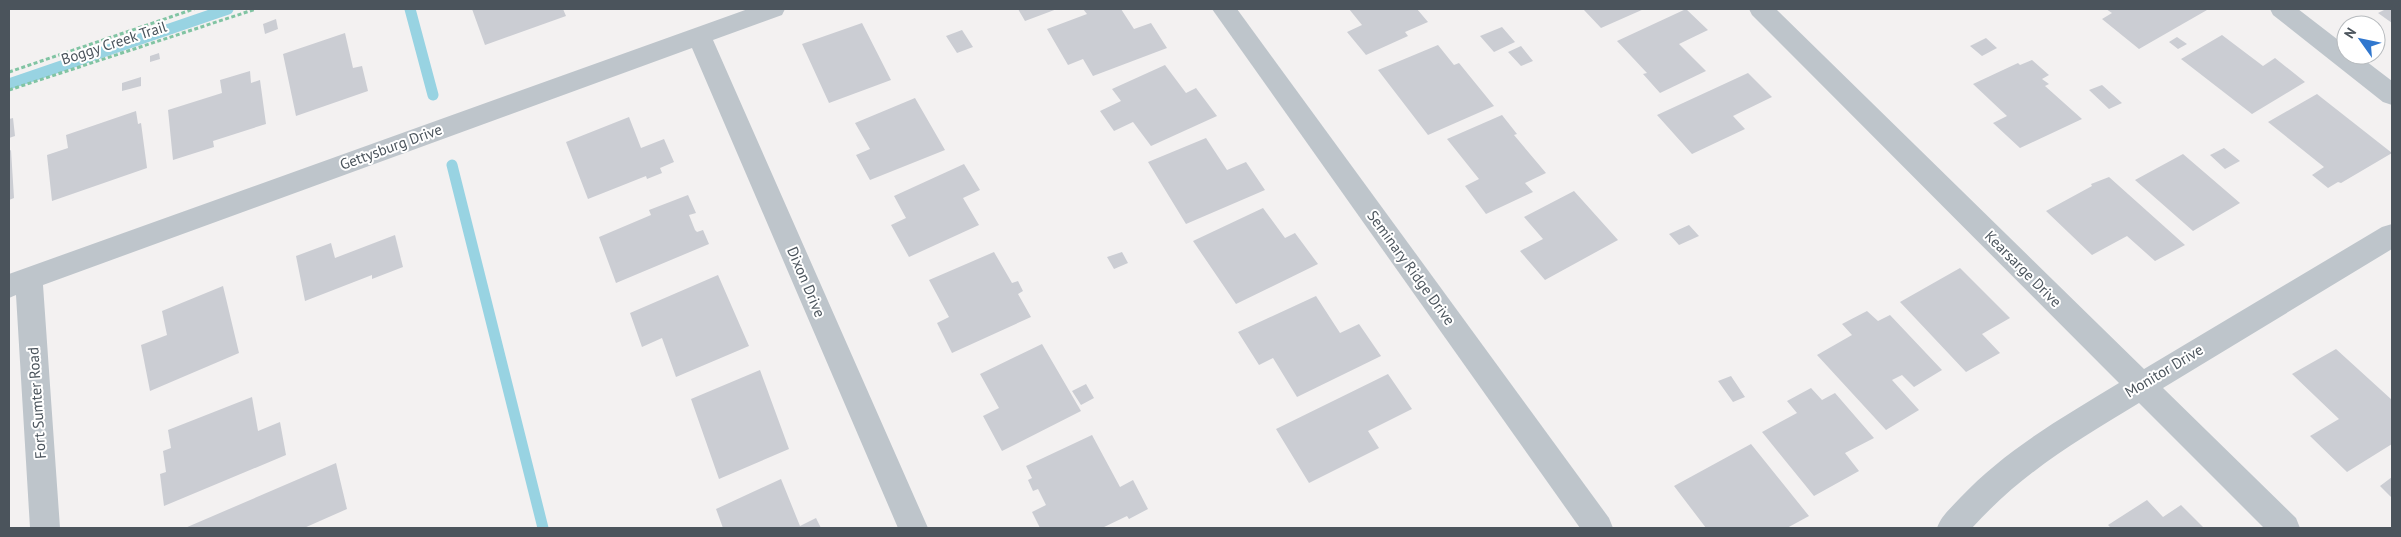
<svg xmlns="http://www.w3.org/2000/svg" width="2401" height="537" viewBox="0 0 2401 537" font-family="'PT Sans',sans-serif">
	<rect width="100%" height="100%" fill="#f3f1f1"/>
	<g fill="none" stroke-linecap="round" stroke-linejoin="round">
		<path stroke="#98d3e2" stroke-width="11" d="M410 9 433 95
			M9 84 228 9
			M452 165 543 528"/>
	</g>
	<path fill="#cbcdd3" d="M472 9H563L566 16 485 45Z
		M1018 9H1057L1025 21Z
		M1083 9H1121L1134 29 1151 23 1167 48 1093 76 1083 59 1068 65 1047 29 1087 14Z
		M1349 9H1417L1428 22 1405 32 1408 36 1366 55 1347 32 1362 25Z
		M1587 9H1644L1601 28 1584 10Z
		M1686 9 1708 30 1679 44 1706 71 1660 93 1643 74 1647 73 1617 41Z
		M2106 9H2206L2207 10 2139 49 2102 19 2112 13Z
		M2386 9H2392V23L2378 13Z
		M276 19 278 29 265 34 263 24Z
		M862 23 891 80 829 103 802 44Z
		M1502 27 1515 42 1494 52 1480 36Z
		M962 30 973 47 957 53 946 36Z
		M345 33 353 68 362 66 368 91 296 116 283 54Z
		M2222 35 2263 66 2275 58 2305 82 2252 114 2181 59Z
		M2177 37 2187 44 2178 49 2169 42Z
		M1986 38 1997 48 1982 56 1970 46Z
		M1438 45 1454 65 1459 63 1494 106 1428 135 1378 70Z
		M1521 46 1533 61 1521 66 1508 52Z
		M159 53 160 59 150 62V56Z
		M2032 60 2049 75 2042 79 2049 84 2045 86 2082 119 2020 148 1993 123 2007 116 1973 84 2018 63 2020 65Z
		M1165 65 1186 93 1196 88 1217 116 1151 146 1133 122 1114 131 1100 111 1121 101 1112 89Z
		M250 71 251 83 260 80 266 124 213 141 214 147 173 160 168 110 222 93 220 80Z
		M1748 73 1772 97 1733 116 1745 129 1692 154 1657 115Z
		M141 77V86L122 91V83Z
		M2102 85 2122 103 2109 109 2089 90Z
		M2317 94 2322 98 2392 153 2341 183 2338 182 2328 188 2312 175 2324 167 2268 122Z
		M915 98 945 150 870 180 856 155 870 149 855 123Z
		M136 111 138 124 141 123 147 168 52 201 47 155 68 148 66 135Z
		M1502 115 1517 134 1514 135 1546 173 1525 183 1533 192 1486 214 1465 186 1479 179 1447 139Z
		M629 117 641 148 664 139 674 162 660 168 662 173 647 179 646 176 588 199 566 142Z
		M13 118 15 136 9 138V119Z
		M1206 138 1227 170 1246 162 1265 190 1186 224 1148 162Z
		M2224 148 2240 161 2225 169 2210 155Z
		M11 150 14 198 9 200V151Z
		M2183 154 2240 203 2193 231 2135 180Z
		M964 164 980 190 963 198 979 225 909 257 891 225 906 218 894 196Z
		M2109 177 2185 245 2155 261 2127 236 2092 255 2046 211 2092 186 2091 184Z
		M1574 191 1618 240 1545 280 1520 251 1543 239 1524 217Z
		M688 195 696 213 689 215 695 230 697 232 703 230 709 244 616 283 599 237 651 215 649 210Z
		M1263 208 1285 238 1295 233 1318 264 1236 304 1193 241Z
		M1689 225 1699 236 1679 245 1669 234Z
		M395 235 403 267 372 279V275L305 301 296 256 331 243 335 258Z
		M994 252 1012 283 1018 281 1023 291 1018 294 1031 317 952 353 937 323 949 317 929 280Z
		M1122 252 1128 263 1114 269 1107 257Z
		M1960 268 2010 318 1982 334 2000 353 1966 372 1900 302Z
		M718 275 749 346 676 377 662 338 642 347 630 313Z
		M223 286 239 353 150 391 141 345 167 335 162 311Z
		M1316 296 1340 333 1359 324 1381 356 1297 397 1273 358 1259 365 1238 332Z
		M1867 311 1878 321 1890 315 1942 370 1914 387 1902 375 1892 380 1919 410 1886 430 1817 355 1852 335 1842 324Z
		M1042 344 1081 411 1002 451 983 416 999 408 980 374Z
		M2336 349 2392 400V444L2347 472 2310 436 2339 419 2292 374Z
		M760 370 789 449 719 479 691 399Z
		M1388 374 1412 409 1368 431 1379 448 1309 483 1276 429Z
		M1731 376 1745 397 1733 402 1718 381Z
		M1086 384 1094 398 1081 405 1072 391Z
		M1811 388 1822 400 1835 393 1874 438 1845 453 1859 471 1814 496 1762 432 1797 413 1787 401Z
		M252 397 258 431 280 422 286 455 164 506 160 474 166 472 163 451 171 448 168 430Z
		M1092 435 1120 487 1133 480 1148 509 1129 519 1127 516 1102 528H1040L1032 512 1046 505 1038 489 1033 491 1028 480 1032 478 1026 466Z
		M1751 444 1809 516 1787 528H1706L1674 486Z
		M336 463 347 509 304 528H185Z
		M2392 477V498L2380 486Z
		M781 479 800 526 816 518 821 528H723L716 509Z
		M2147 500 2163 517 2181 505 2204 528H2111L2108 525Z"/>
	<g fill="none" stroke-linecap="round" stroke-linejoin="round">
		<path stroke="#81c4a3" stroke-width="3" stroke-dasharray="4 2.5" stroke-linecap="butt" d="M9 72 194 9
			M9 90 256 9"/>
		<path fill="#bec5cb" fill-rule="evenodd" d="M748 9H785L782 15 713 40 928 528H898L692 48 43 285 60 528H30L16 295 9 298V274Z
			M1749 9H1776L2144 369 2382 227 2392 224V249L2163 388 2296 518 2300 528H2264L2139 403C2076 441 2022 473 1972 528H1937C1941 516 1951 508 1960 498 2005 450 2063 417 2119 383L1752 15Z
			M2270 9H2298L2346 46V55H2358L2392 81V105L2383 102 2273 15Z"/>
		<path fill="#bec5cb" fill-rule="evenodd" d="M1212 9H1237L1609 518 1613 528H1580Z"/>
	</g>
	<g text-anchor="middle" stroke-width="4" stroke-linejoin="round" paint-order="stroke">
		<g font-size="15" fill="#4b545c" stroke="#fff">
			<text transform="translate(114 43) rotate(-18)" y="5">Boggy Creek Trail</text>
			<text transform="translate(391 147) rotate(-20)" y="5">Gettysburg Drive</text>
			<text transform="translate(1411 268) rotate(54)" y="5">Seminary Ridge Drive</text>
			<text transform="translate(2023 269) rotate(45)" y="5">Kearsarge Drive</text>
			<text transform="translate(806 282) rotate(67)" y="5">Dixon Drive</text>
			<text transform="translate(2164 371) rotate(-31)" y="5">Monitor Drive</text>
			<text transform="translate(37 403) rotate(-94)" y="5">Fort Sumter Road</text>
		</g>
	</g>
	<rect width="2401" height="537" fill="none" stroke="#4b545c" stroke-width="20"/>
	<g transform="translate(2361 40) rotate(303)"><circle r="24" fill="#ffffff" stroke="#b7bbbe"/>
	<path d="M0-4L9 19L0 12L-9 19Z" fill="#3077ce"/>
	<text y="-8" font-size="14" font-weight="bold" text-anchor="middle" fill="#4b545c">N</text>
	</g>
</svg>
